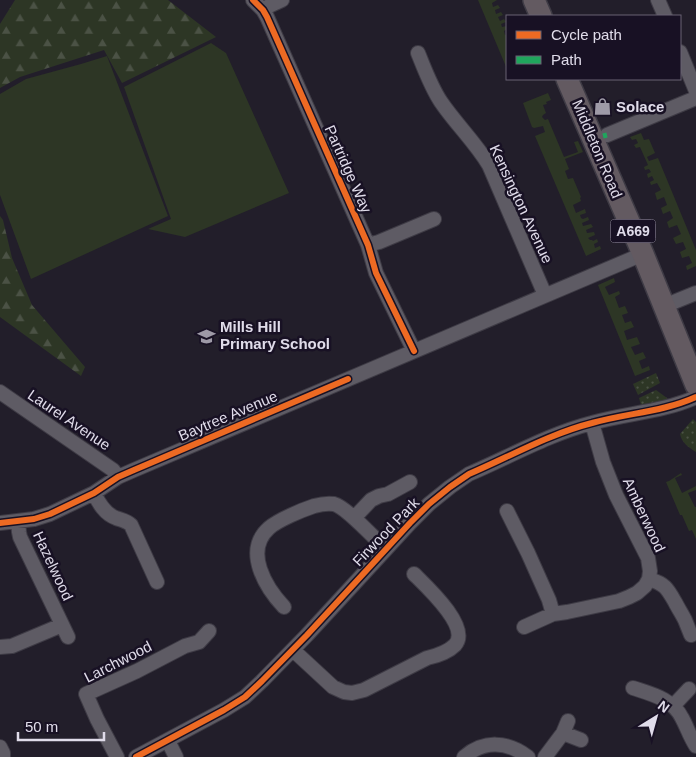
<svg xmlns="http://www.w3.org/2000/svg" width="696" height="757" viewBox="0 0 696 757" font-family="Arial,sans-serif">
	<defs>
		<pattern id="grass-dots" width="8" height="8" patternUnits="userSpaceOnUse" patternTransform="scale(1.25)"><rect width="8" height="8" fill="#2d3625"/><path d="M2 2h.1M6 6h.1" fill="none" stroke="#4b5245" stroke-width="1.8" stroke-linecap="round"/></pattern>
		<pattern id="forest-firs" width="22" height="20" patternUnits="userSpaceOnUse" patternTransform="scale(1.25)"><rect width="22" height="20" fill="#2d3625"/><path d="M5 1l3.5 6h-7zM16 11l3.5 6h-7z" fill="#4b5245"/></pattern>
	</defs>
	<rect width="100%" height="100%" fill="#221e2a"/>
	<path fill="url(#grass-dots)" d="M656 373 660 383 638 395 633 384Z
		M656 390 667 398 668 401 641 405 639 398Z
		M693 419 696 422V452C688 447 682 443 680 434Z"/>
	<path fill="url(#forest-firs)" d="M15 0H168L216 37 122 83 104 50 20 77 0 88V24Z
		M0 216 3 220 12 258 32 305 85 367 81 376 0 317Z"/>
	<path fill="#2d3625" d="M478 0H497L492 3 493 7 498 5 500 8 495 10 496 14 501 12 503 15 498 17 500 21 504 19 506 22 501 24 502 27 507 26V29L504 31 505 35 507 34V69Z
		M211 43 226 53 289 193 185 237 148 229 171 219 124 87Z
		M107 56 168 216 31 279 0 195V94L26 79 81 64Z
		M548 93 551 100 546 102 547 104 543 105 546 113 543 115 542 117 545 120 548 119 564 157 578 152 574 142 578 141 583 152 565 159 569 169 565 171 568 179 573 178 581 197 580 198 581 201 573 205 576 213 585 209 586 213 580 215 581 218 583 219 588 217 589 220 582 223 583 226 591 224 593 227 586 230 587 233 594 232 595 235 588 238 590 240H592L593 241 597 239 598 242 594 244 595 248 600 246 601 249 586 256 535 136 545 132 543 126 534 128 532 127 523 103Z
		M641 133 644 140 649 139 655 153 647 157 649 161 658 158 696 250V266L687 270 686 266 692 263 689 256 682 258 680 252 686 249 683 242 676 244 673 238 681 234 677 225 669 228 667 222 673 218 670 211 663 214 661 208 667 205 664 197 657 200 655 193 661 190 657 183 651 185 650 182 654 180 652 176 648 178 647 174 651 172 649 169 645 170 644 167 648 165 640 147 636 148 634 145 638 143 636 139 632 140 630 137Z
		M614 278 615 282 605 287 609 295 619 291 620 294 615 297 619 308 625 306 628 313 622 315 625 323 631 321 634 327 624 331 627 340 637 337 640 344 631 347 635 355 643 352 646 358 639 361 642 369 649 366 650 370 635 376 598 285Z
		M681 473 682 475 675 478 682 493 696 486V490L688 493 695 507H696V539L692 530 689 531 682 515H680L666 482 669 481Z"/>
	<g fill="none" stroke-linecap="round" stroke-linejoin="round">
		<defs>
			<path id="minor" d="M253 0 263 10 267 17 368 245 376 273 414 351
				M658 0 665 16
				M263 10 269 6 282 0
				M680 52 696 91
				M418 53C425 70 431 87 441 102 456 124 475 142 489 165L545 295
				M607 135 696 98
				M368 245 379 242 434 219
				M664 306 696 293
				M0 392 113 470 118 477
				M94 493C99 504 105 514 116 518 121 520 127 521 131 525L157 582
				M507 511 528 553 549 600 553 614
				M354 518 371 500 379 496 388 494 410 482
				M18 521 19 532 20 537 68 637
				M0 523 34 519 50 514 94 493 118 477 134 470 643 254
				M649 579C665 584 667 588 675 602 678 608 682 614 685 620 687 625 689 630 691 635
				M284 607C266 588 243 551 269 528 278 520 302 510 314 506 321 504 327 503 334 504 346 507 375 539 386 549
				M524 627 553 614 567 612 619 601 629 597 637 593 645 586 649 579 650 571 648 558 616 495 603 462 592 423
				M0 647 12 646 62 625
				M293 650 333 687 344 692 352 693 364 690 427 658C436 656 448 652 455 645 471 627 426 586 414 574
				M633 688C651 694 673 699 682 718 687 727 690 737 696 746
				M673 706 689 689
				M563 733 581 740
				M168 741 176 757
				M0 747 3 753V757
				M117 757 97 719 86 694 137 671 185 646 199 642 209 631
				M136 757 224 710 245 697 262 681 307 635 410 523 429 504 450 487 469 474C509 457 549 434 592 423 627 413 663 412 696 397
				M464 757C484 740 507 741 528 757
				M545 757 563 733 568 721"/>
			<path id="primary" d="M534 0 541 16
				M567 79 643 254 696 385"/>
		</defs>
		<use href="#minor" stroke="#3e3b45" stroke-width="16"/>
		<use href="#primary" stroke="#3e3b45" stroke-width="24"/>
		<use href="#minor" stroke="#5e5b64" stroke-width="14"/>
		<use href="#primary" stroke="#635a61" stroke-width="21"/>
		<path stroke="#20a55d" stroke-width="5" stroke-dasharray="10 5" stroke-linecap="butt" d="M603 136 607 135"/>
		<defs>
			<path id="cycleway" d="M253 0 263 10 267 17 368 245 376 273 414 351
				M0 523 34 519 50 514 94 493 118 477 134 470 348 379
				M136 757 224 710 245 697 262 681 307 635 410 523 429 504 450 487 469 474C509 457 549 434 592 423 627 413 663 412 696 397"/>
		</defs>
		<use href="#cycleway" stroke="#181124" stroke-width="9"/>
		<use href="#cycleway" stroke="#ed6a23" stroke-width="6"/>
	</g>
	<defs>
		<symbol id="shop-bare" viewBox="-9 -9 18 18"><path d="M-5-2.5h2.3a2.7 3.5 0 0 1 5.4 0H5L5.5 6h-11ZM-1.5-2.5h3a1.5 2.3 0 0 0-3 0Z" fill="#9e9aa7" stroke="#181124" stroke-width="2.5" paint-order="stroke"/></symbol>
		<symbol id="school-bare" viewBox="-9 -9 18 18"><path d="M0-5L7-2L0 1L-7-2ZM-4 1L0 2.5L4 1V4Q0 6-4 4Z" fill="#9e9aa7" stroke="#181124" stroke-width="2.5" paint-order="stroke"/></symbol>
	</defs>
	<g fill-rule="evenodd">
		<use href="#shop-bare" x="590" y="94" width="25" height="25"/>
		<use href="#school-bare" x="194" y="324" width="25" height="25"/>
	</g>
	<g text-anchor="middle" stroke-width="5" stroke-linejoin="round" paint-order="stroke">
		<rect fill="#181124" stroke="#a49faf" stroke-width="1" x="610.5" y="219.5" width="45" height="23" rx="4"/>
		<g font-size="14" font-weight="bold" fill="#e0dcea">
			<text x="633" y="236">A669</text>
		</g>
		<g font-size="15" font-weight="bold" fill="#e0dcea" stroke="#181124" text-anchor="start">
			<text x="616" y="112">Solace</text>
			<text x="220" y="332">Mills Hill<tspan x="220" dy="17">Primary School</tspan></text>
		</g>
		<g font-size="15" fill="#e0dcea" stroke="#181124">
			<text transform="translate(597 149) rotate(67)" y="5">Middleton Road</text>
			<text transform="translate(348 169) rotate(66)" y="5">Partridge Way</text>
			<text transform="translate(521 204) rotate(65)" y="5">Kensington Avenue</text>
			<text transform="translate(228 416) rotate(-23)" y="5">Baytree Avenue</text>
			<text transform="translate(69 420) rotate(34)" y="5">Laurel Avenue</text>
			<text transform="translate(644 515) rotate(65)" y="5">Amberwood</text>
			<text transform="translate(386 532) rotate(-46)" y="5">Firwood Park</text>
			<text transform="translate(53 566) rotate(65)" y="5">Hazelwood</text>
			<text transform="translate(118 662) rotate(-27)" y="5">Larchwood</text>
		</g>
	</g>
	<rect x="506" y="15" width="175" height="65" fill="#181124" stroke="#686273"/>
	<rect x="516" y="31" width="25" height="8" fill="#ed6a23" stroke="#686273"/>
	<text x="551" y="40" font-size="15" fill="#e0dcea">Cycle path</text>
	<rect x="516" y="56" width="25" height="8" fill="#20a55d" stroke="#686273"/>
	<text x="551" y="65" font-size="15" fill="#e0dcea">Path</text>
	<g transform="translate(656 717) rotate(37)" stroke="#181124" stroke-width="4" paint-order="stroke">
	<path d="M0-4L9 19L0 12L-9 19Z" fill="#e0dcea"/>
	<text y="-8" font-size="14" font-weight="bold" text-anchor="middle" fill="#e0dcea">N</text>
	</g>
	<path d="M18 732v8h86v-8" fill="none" stroke="#e0dcea" stroke-width="2.5"/>
	<text x="25" y="732" font-size="15" fill="#e0dcea" stroke="#181124" stroke-width="4" paint-order="stroke">50 m</text>
</svg>
